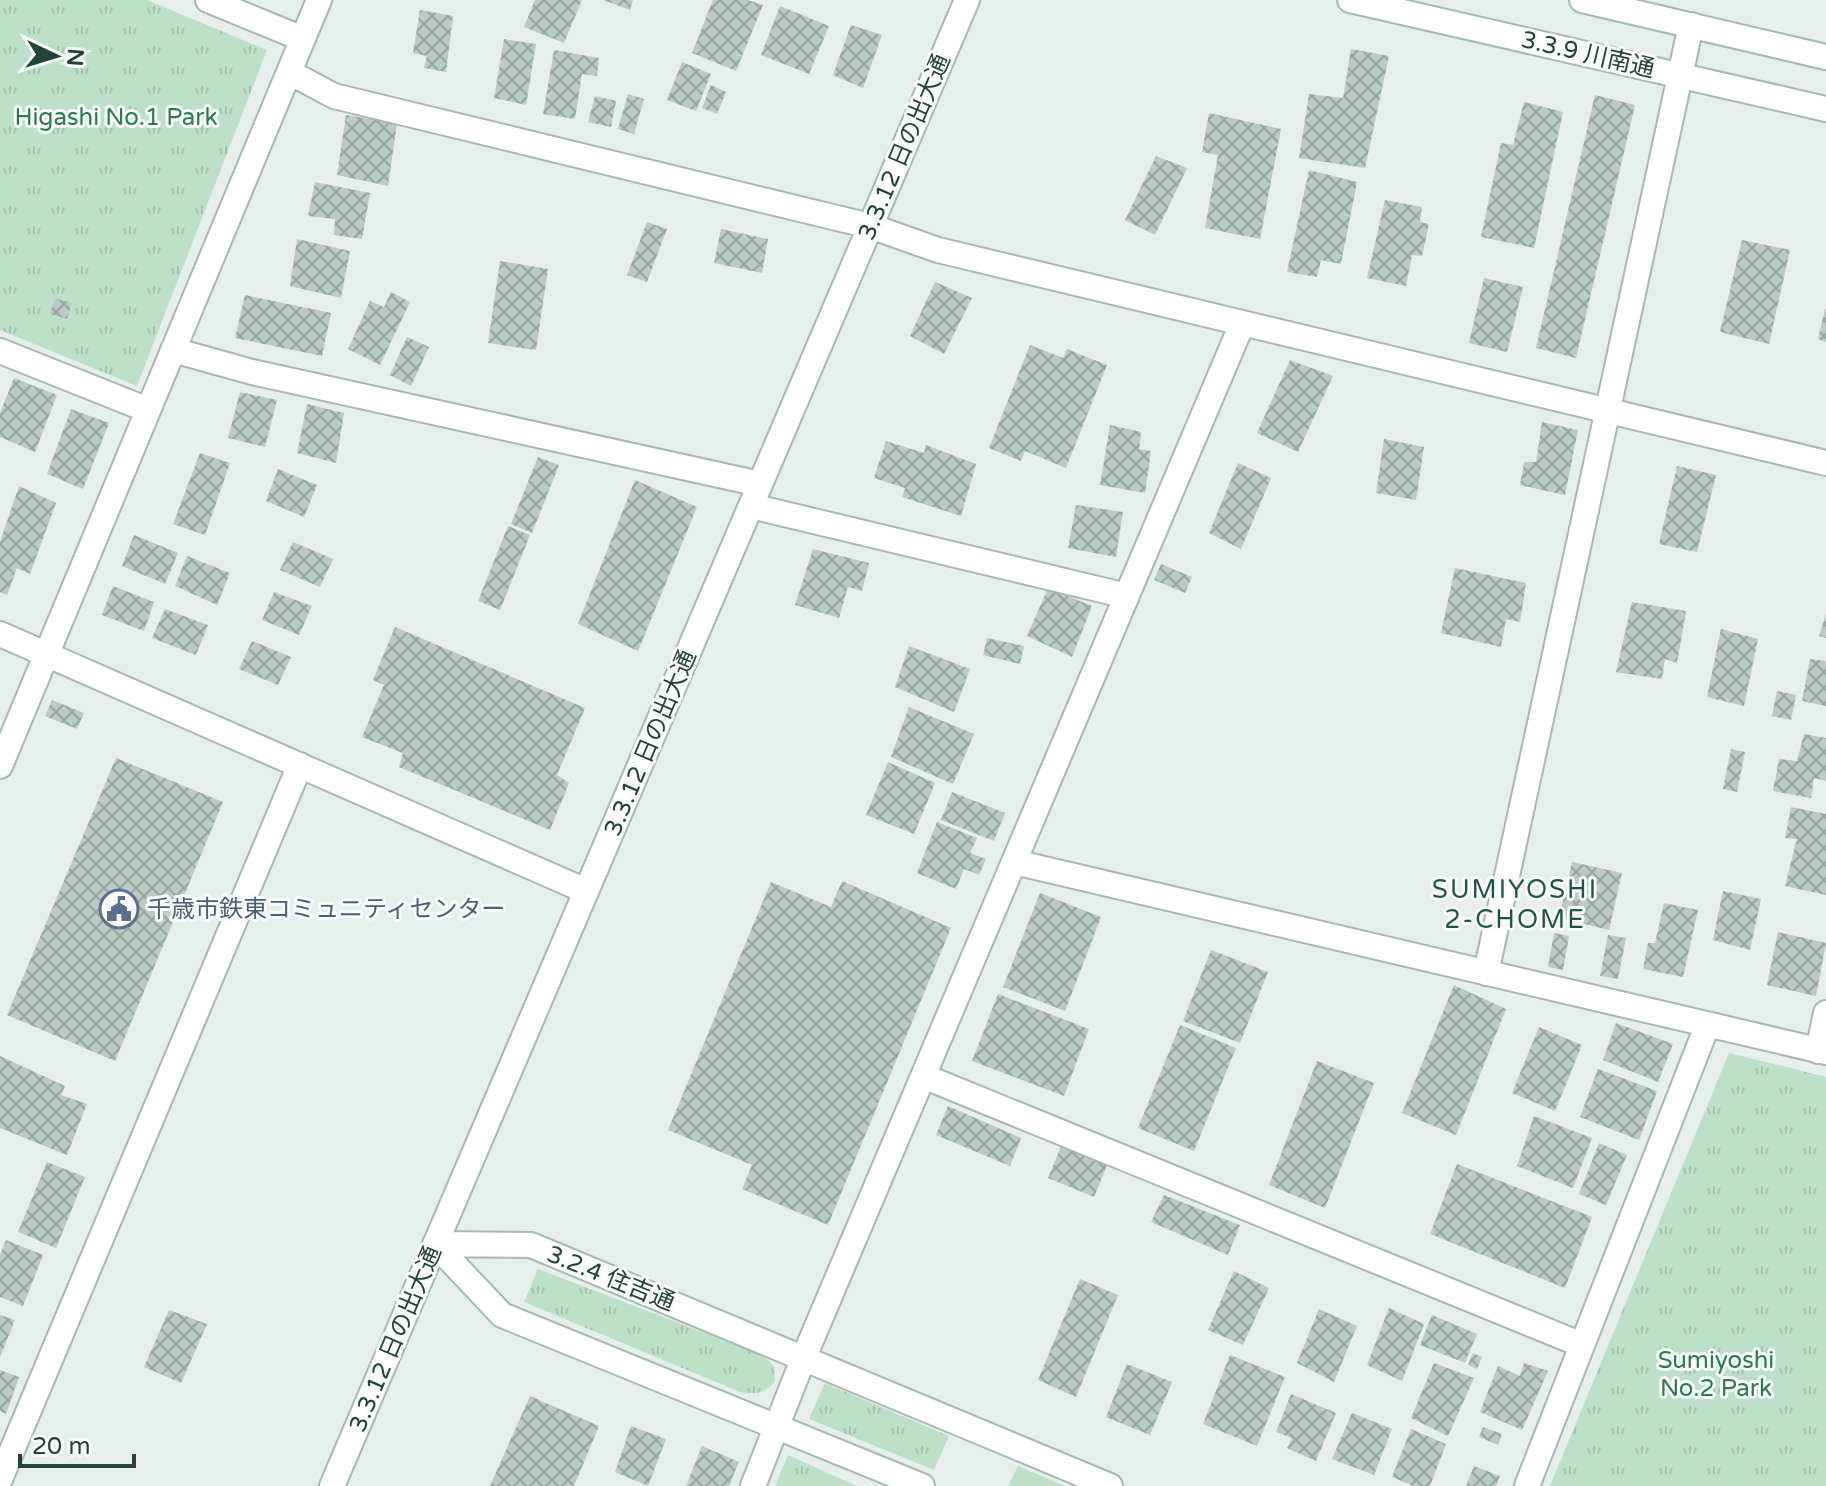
<svg xmlns="http://www.w3.org/2000/svg" width="1826" height="1486" viewBox="0 0 1826 1486" font-family="'Varela Round','Noto Sans JP',sans-serif">
	<defs>
		<pattern id="grass-tufts" width="24" height="20" patternUnits="userSpaceOnUse" patternTransform="scale(2)"><rect width="24" height="20" fill="#bfe0c8"/><path d="M3 7l-1-3M5 7V3M7 7l1-3M15 17l-1-3M17 17v-4M19 17l1-3" fill="none" stroke="#a4c1ad"/></pattern>
		<pattern id="building-cross-hatch" width="8" height="8" patternUnits="userSpaceOnUse" patternTransform="scale(2)"><rect width="8" height="8" fill="#bbcac4"/><path d="M0 0l8 8M0 8l8-8" fill="none" stroke="#98a6a0"/></pattern>
	</defs>
	<rect width="100%" height="100%" fill="#e6efeb"/>
	<path fill="url(#grass-tufts)" d="M0 0H147L267 50 137 386 0 330Z
		M1729 1053 1826 1077V1486H1550Z
		M538 1269 762 1355 774 1366 775 1381C764 1395 756 1394 740 1392L524 1302Z
		M825 1383 949 1436 934 1470 809 1419Z
		M788 1455 857 1486H775Z
		M1018 1466 1065 1486H1008Z"/>
	<path fill="url(#building-cross-hatch)" d="M535 0H582L564 43 524 27Z
		M603 0H633L630 10Z
		M713 0H748L763 5 736 71 692 53Z
		M780 6 829 26 809 74 761 55Z
		M420 10 453 16 446 72 424 68 427 56 413 53Z
		M851 25 882 35 863 88 833 75Z
		M504 39 536 44 526 105 494 98Z
		M1351 49 1389 56 1365 168 1299 158 1309 94 1343 98Z
		M554 50 599 58 597 76 582 74 575 119 543 114Z
		M682 62 711 74 696 111 667 100Z
		M711 85 726 92 717 114 702 108Z
		M628 94 644 99 634 134 618 129Z
		M1595 95 1635 105 1576 358 1536 348Z
		M595 96 616 101 611 127 588 122Z
		M1524 102 1563 112 1534 248 1481 237 1501 143 1513 145Z
		M1209 113 1281 129 1260 239 1205 228 1218 155 1202 152Z
		M346 115 397 123 388 186 337 175Z
		M1156 156 1187 168 1155 235 1125 220Z
		M1309 170 1357 182 1341 264 1321 260 1317 277 1287 272Z
		M315 182 370 193 362 239 334 235 335 219 308 216Z
		M1385 200 1422 207 1420 222 1429 224 1422 256 1412 255 1406 286 1367 278Z
		M647 222 667 229 647 282 627 275Z
		M721 229 768 239 762 273 714 263Z
		M297 239 350 251 341 298 290 286Z
		M1742 240 1790 250 1769 344 1720 332Z
		M500 261 548 269 536 350 488 343Z
		M1484 278 1523 287 1507 352 1469 343Z
		M935 282 972 298 944 354 910 336Z
		M391 292 410 302 380 365 348 349 370 301 384 307Z
		M245 295 331 313 322 356 235 338Z
		M55 298 72 303 67 319 50 314Z
		M1825 309H1826V342L1818 339Z
		M407 337 429 347 411 386 390 375Z
		M1030 345 1063 358 1067 349 1107 365 1066 468 1025 451 1021 461 989 448Z
		M1290 360 1333 376 1298 452 1257 433Z
		M14 378 57 395 35 452 0 437V413Z
		M240 392 277 400 265 447 228 438Z
		M307 404 344 413 336 463 297 453Z
		M71 409 109 423 83 489 47 474Z
		M1542 422 1578 430 1565 495 1520 485 1524 462H1536Z
		M1110 425 1141 432 1139 449 1151 451 1145 493 1100 485Z
		M1384 439 1424 447 1416 500 1376 493Z
		M886 441 924 453 926 445 976 464 961 516 902 497 905 488 874 478Z
		M200 453 230 463 205 535 173 524Z
		M538 457 559 465 532 533 511 524Z
		M1238 463 1271 478 1241 549 1209 533Z
		M1677 466 1716 475 1697 552 1659 544Z
		M278 469 317 485 304 517 266 501Z
		M635 480 697 507 638 651 578 624Z
		M19 486 56 503 30 574 17 568 7 595 0 592V542Z
		M1076 505 1123 512 1116 557 1068 548Z
		M508 526 530 535 500 610 478 601Z
		M134 535 178 553 165 584 122 566Z
		M293 542 333 559 320 587 280 570Z
		M813 549 869 563 862 591 848 587 839 618 795 605Z
		M187 556 230 573 217 605 175 586Z
		M1161 564 1192 577 1185 593 1154 580Z
		M1455 568 1526 583 1520 622 1506 619 1501 647 1441 633Z
		M113 586 154 602 144 631 102 615Z
		M1048 588 1092 606 1072 657 1027 636Z
		M274 592 312 606 299 635 262 620Z
		M1632 602 1686 611 1677 663 1665 659 1662 679 1616 672Z
		M165 609 208 625 196 655 152 638Z
		M1826 614V638L1819 636Z
		M395 627 585 708 557 775 569 783 550 830 399 767 403 753 362 737 384 685 373 680Z
		M1721 629 1758 639 1744 706 1707 697Z
		M987 638 1024 646 1020 664 983 655Z
		M252 641 291 657 278 685 239 669Z
		M909 646 970 669 954 712 895 687Z
		M1810 659 1826 661V706L1802 701Z
		M1777 691 1796 695 1791 720 1772 716Z
		M52 700 84 713 77 729 45 716Z
		M909 707 974 734 953 784 891 757Z
		M1804 734 1826 738V781L1814 778 1811 798 1773 791 1779 759 1797 761Z
		M1731 749 1745 752 1737 792 1723 789Z
		M116 758 223 802 115 1061 7 1015Z
		M888 762 935 783 914 834 866 815Z
		M952 792 1005 813 994 841 941 820Z
		M1791 807 1826 814V895L1785 886 1797 839 1785 838Z
		M937 822 977 838 970 853 986 859 979 875 964 869 956 889 917 873Z
		M1572 862 1622 873 1609 930 1559 918Z
		M842 881 951 928 828 1225 742 1189 752 1165 668 1130 771 882 831 907Z
		M1723 891 1761 899 1750 950 1713 940Z
		M1040 893 1101 917 1065 1011 1003 987Z
		M1664 903 1698 910 1683 977 1643 969 1648 943H1655Z
		M1778 932 1826 943 1816 996 1767 985Z
		M1554 933 1569 936 1563 970 1548 967Z
		M1608 935 1626 938 1618 979 1600 976Z
		M1211 950 1268 972 1240 1043 1183 1021Z
		M1454 985 1506 1009 1456 1135 1402 1113Z
		M998 994 1089 1029 1064 1096 972 1061Z
		M1616 1023 1673 1044 1658 1082 1603 1060Z
		M1180 1025 1236 1048 1194 1151 1138 1128Z
		M1539 1027 1582 1045 1555 1111 1512 1093Z
		M0 1056 65 1086 61 1095 87 1104 67 1155 0 1128Z
		M1317 1061 1374 1083 1325 1208 1269 1185Z
		M1598 1069 1657 1091 1639 1140 1580 1117Z
		M948 1106 1021 1138 1010 1166 936 1135Z
		M1534 1116 1592 1138 1573 1188 1517 1166Z
		M1599 1143 1627 1155 1606 1205 1579 1194Z
		M1062 1144 1108 1163 1094 1197 1048 1178Z
		M47 1162 85 1177 56 1248 18 1232Z
		M1457 1164 1592 1217 1565 1288 1430 1234Z
		M1164 1195 1240 1225 1228 1255 1151 1222Z
		M6 1240 43 1255 23 1306 0 1297V1255Z
		M1234 1271 1269 1288 1243 1345 1208 1330Z
		M1080 1279 1118 1295 1076 1397 1038 1380Z
		M1389 1308 1424 1324 1402 1381 1367 1365Z
		M1319 1309 1357 1326 1334 1382 1297 1363Z
		M169 1310 207 1324 181 1383 144 1367Z
		M0 1315 15 1320 0 1357Z
		M1432 1315 1477 1334 1465 1363 1420 1345Z
		M1473 1353 1482 1357 1477 1369 1468 1365Z
		M1230 1355 1285 1377 1257 1446 1203 1424Z
		M1434 1363 1474 1378 1448 1436 1411 1418Z
		M1524 1363 1548 1371 1522 1430 1480 1412 1498 1366 1520 1376Z
		M1127 1364 1172 1382 1150 1435 1106 1417Z
		M0 1370 19 1377 6 1414 0 1411Z
		M1291 1394 1336 1413 1316 1461 1287 1448 1292 1438 1276 1432Z
		M530 1396 599 1426 574 1486H490Z
		M1352 1413 1392 1429 1374 1475 1332 1459Z
		M631 1426 666 1439 648 1486 615 1472Z
		M1483 1427 1502 1434 1498 1445 1479 1437Z
		M1411 1429 1446 1444 1430 1486H1413L1392 1477Z
		M702 1446 739 1462 729 1486H686Z
		M1474 1466 1500 1476 1496 1486H1466Z"/>
	<g fill="none" stroke-linecap="round" stroke-linejoin="round">
		<defs>
			<path id="street" d="M208 0 303 39
				M289 72 334 96 870 226 938 250 1826 463
				M173 350 252 372 760 484
				M0 351 148 410
				M751 506 1127 596
				M0 634 586 891
				M0 766 319 0
				M1014 862 1826 1052
				M1486 973 1691 25
				M1818 1051 1826 1013
				M923 1076 1582 1345
				M0 1479 300 765
				M753 1486 804 1357 1242 324
				M1527 1486 1707 1026"/>
			<path id="secondary" d="M1350 0 1826 109
				M1582 0 1826 57
				M435 1244 531 1245 1110 1486
				M435 1244 502 1315 922 1486
				M332 1486 967 0"/>
		</defs>
		<use href="#street" stroke="#a8b8b2" stroke-width="28"/>
		<use href="#secondary" stroke="#a4bbb3" stroke-width="28"/>
		<use href="#street" stroke="#fff" stroke-width="24"/>
		<use href="#secondary" stroke="#fff" stroke-width="24"/>
	</g>
	<defs>
		<symbol id="civic-ring" viewBox="-11 -11 22 22"><circle r="9.5" fill="#f7fbf9" stroke="#5c6f8a" stroke-width="1.5"/><path d="M-.6-6.5H3V-4.5H.6V-3L4-1V1h2V6H-6V1h2V-1L-.6-3ZM-1.2 2.5V6h2.4V2.5Z" fill="#5c6f8a"/></symbol>
	</defs>
	<g fill-rule="evenodd">
		<use href="#civic-ring" x="97" y="887" width="44" height="44"/>
	</g>
	<g text-anchor="middle" stroke-width="6" stroke-linejoin="round" paint-order="stroke">
		<g font-size="24" fill="#24423a" stroke="#f7fbf9">
			<text transform="translate(1588 54) rotate(13)" y="8">3.3.9 川南通</text>
			<text transform="translate(904 147) rotate(-67)" y="8">3.3.12 日の出大通</text>
			<text transform="translate(650 743) rotate(-67)" y="8">3.3.12 日の出大通</text>
			<text transform="translate(611 1278) rotate(22)" y="8">3.2.4 住吉通</text>
			<text transform="translate(395 1339) rotate(-67)" y="8">3.3.12 日の出大通</text>
		</g>
		<g font-size="24" fill="#2d7a4b" stroke="#f7fbf9">
			<text x="116" y="125">Higashi No.1 Park</text>
			<text x="1716" y="1368">Sumiyoshi<tspan x="1716" dy="28">No.2 Park</tspan></text>
		</g>
		<g font-size="24" fill="#4e5e75" stroke="#f7fbf9" text-anchor="start">
			<text x="147" y="917">千歳市鉄東コミュニティセンター</text>
		</g>
		<g font-size="26" letter-spacing="2" fill="#1f5548" stroke="#f7fbf9">
			<text x="1515" y="898">SUMIYOSHI<tspan x="1515" dy="30">2-CHOME</tspan></text>
		</g>
	</g>
	<g transform="translate(56 56) rotate(94)" stroke="#f7fbf9" stroke-width="6" paint-order="stroke">
	<path d="M0-6L14 30L0 20L-14 30Z" fill="#24423a"/>
	<text y="-12" font-size="22" font-weight="bold" text-anchor="middle" fill="#24423a">N</text>
	</g>
	<path d="M20 1454v12h114v-12" fill="none" stroke="#24423a" stroke-width="4"/>
	<text x="32" y="1454" font-size="24" fill="#24423a" stroke="#f7fbf9" stroke-width="6" paint-order="stroke">20 m</text>
</svg>
